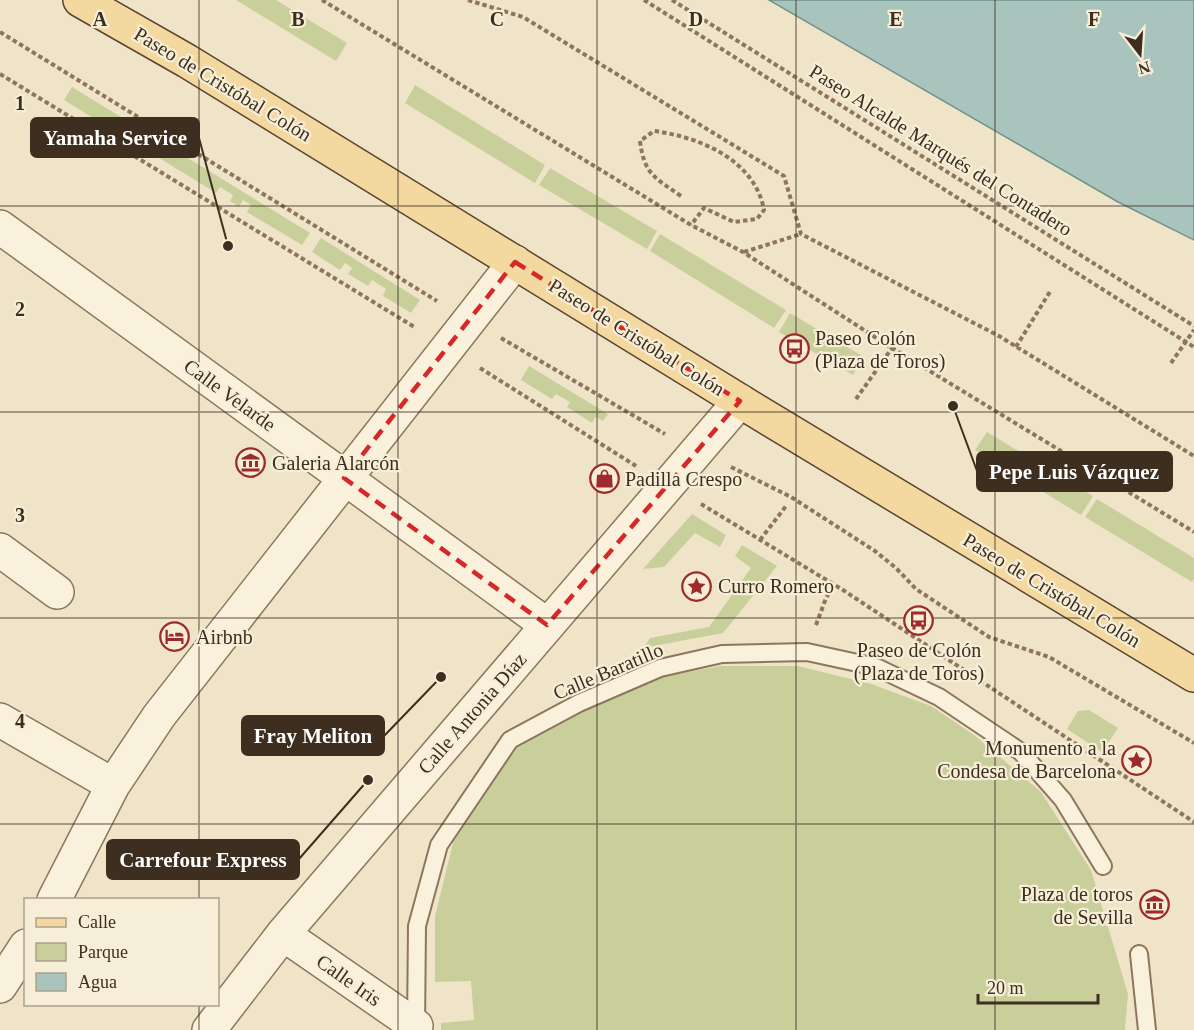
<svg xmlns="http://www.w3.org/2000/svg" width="1194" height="1030" viewBox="0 0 1194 1030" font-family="Georgia,serif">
	<rect width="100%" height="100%" fill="#f0e4c8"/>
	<path fill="#c9cf9b" d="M236 0H276L347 43 336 61Z
		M415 85 545 165 535 183 405 103Z
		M72 87 310 233 302 245 247 212 251 205 243 200 239 207 230 201 233 195 220 187 216 193 156 156 158 151 136 137 132 142 64 100Z
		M550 168 657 231 647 249 539 185Z
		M660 234 786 310 774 328 650 251Z
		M321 238 420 300 411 313 383 296 386 289 372 280 368 286 348 274 352 268 345 263 340 270 312 252Z
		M790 313 864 357 853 375 779 332Z
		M529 366 608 414 603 421 595 417 592 423 567 407 570 402 556 394 552 399 521 380Z
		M987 432 1093 496 1081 515 975 450Z
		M1097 499 1194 558V578L1192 582 1085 517Z
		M692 514 726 535 720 547 695 533 664 567 643 569Z
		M742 545 777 566 723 633 648 647 642 650 650 638 709 627 751 568 735 556Z
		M720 666H798L871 684 931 706 974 735 1041 792 1091 870 1128 994 1125 1030H441V1023L474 1020 471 981 435 982V916L454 839 518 743 576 711 655 678Z
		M1089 710 1118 728 1102 752 1067 729 1078 711Z"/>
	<path fill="#a9c4bc" stroke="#6f938a" stroke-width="1.5" d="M769 0H1194V240L1118 202Z"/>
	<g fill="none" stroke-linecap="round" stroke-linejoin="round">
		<defs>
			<path id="lane" d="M1139 954 1147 1030
				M416 1028 417 926 439 845 510 740 579 703 660 668 722 654 807 652 876 667 939 697 1021 752 1063 800 1103 866"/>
			<path id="street" d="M0 227 547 625
				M0 550 57 592
				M0 720 113 785
				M54 900 113 785 159 716 515 262
				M283 934 416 1026
				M0 986 26 946
				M209 1030 283 934 740 401"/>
			<path id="primary" d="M80 0 187 61 753 409 1194 675"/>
		</defs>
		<use href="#lane" stroke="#8d765c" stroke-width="20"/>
		<use href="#street" stroke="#8d765c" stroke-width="36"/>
		<use href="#primary" stroke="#5b4430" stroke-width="36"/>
		<path stroke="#8d765c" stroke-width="4" stroke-dasharray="4.5 3" stroke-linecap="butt" d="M322 0 691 225 743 252 892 348 1194 532
			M468 0 523 17 784 176 801 234 999 336 1194 456
			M644 0 1194 347
			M672 0 1194 326
			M0 32 437 301
			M0 74 416 328
			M681 196C655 178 644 174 640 141L654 131C700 137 755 160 764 210L757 219 734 222 704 208 691 225
			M744 252 801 234
			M501 338 665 434
			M1016 347 1051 290
			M1171 363 1194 330
			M480 368 636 466
			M856 399 892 348
			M731 467 791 497 875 551 896 568 916 589 989 637 1049 657 1194 743
			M701 504 843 590 1194 822
			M760 540 786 506
			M816 625 826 598 834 585"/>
		<use href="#lane" stroke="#faf1dc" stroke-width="16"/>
		<use href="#street" stroke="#faf1dc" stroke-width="33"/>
		<use href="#primary" stroke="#f3d9a0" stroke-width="33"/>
	</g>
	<path fill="none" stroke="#d62828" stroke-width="4.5" stroke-dasharray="12 8" stroke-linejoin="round" d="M515 262 740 401 547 625 344 478Z"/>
	<path fill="none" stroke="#3d2e20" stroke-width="1.5" stroke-opacity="0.55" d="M199 0V900M398 0V1030M597 0V1030M796 0V1030M995 0V1030M0 206H1194M0 412H1194M0 618H1194M0 824H1194M199 1004V1030"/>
	<defs>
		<symbol id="bus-ring" viewBox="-11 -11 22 22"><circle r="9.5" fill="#f7eed8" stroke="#9e2a2b" stroke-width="1.5"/><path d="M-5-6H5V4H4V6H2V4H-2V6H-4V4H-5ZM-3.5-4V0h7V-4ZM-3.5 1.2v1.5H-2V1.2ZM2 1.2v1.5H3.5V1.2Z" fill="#9e2a2b"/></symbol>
		<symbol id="museum-ring" viewBox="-11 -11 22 22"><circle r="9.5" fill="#f7eed8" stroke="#9e2a2b" stroke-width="1.5"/><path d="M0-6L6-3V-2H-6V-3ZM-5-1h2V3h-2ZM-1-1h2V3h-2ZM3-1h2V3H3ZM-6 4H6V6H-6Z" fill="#9e2a2b"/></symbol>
		<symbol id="shop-ring" viewBox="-11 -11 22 22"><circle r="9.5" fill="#f7eed8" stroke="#9e2a2b" stroke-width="1.5"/><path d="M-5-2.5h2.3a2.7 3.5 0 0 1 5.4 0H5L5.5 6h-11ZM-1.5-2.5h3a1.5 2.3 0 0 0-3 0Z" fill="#9e2a2b"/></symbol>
		<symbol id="sight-ring" viewBox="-11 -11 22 22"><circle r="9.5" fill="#f7eed8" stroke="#9e2a2b" stroke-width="1.5"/><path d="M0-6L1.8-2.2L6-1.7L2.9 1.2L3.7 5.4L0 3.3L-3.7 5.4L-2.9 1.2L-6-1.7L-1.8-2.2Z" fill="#9e2a2b"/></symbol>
		<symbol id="hotel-ring" viewBox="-11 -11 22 22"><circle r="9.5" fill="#f7eed8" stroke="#9e2a2b" stroke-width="1.5"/><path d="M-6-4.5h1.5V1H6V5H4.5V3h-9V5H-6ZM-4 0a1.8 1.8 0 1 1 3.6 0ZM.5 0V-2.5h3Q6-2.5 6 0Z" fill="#9e2a2b"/></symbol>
	</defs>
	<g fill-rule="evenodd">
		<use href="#bus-ring" x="778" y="332" width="33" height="33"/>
		<use href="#museum-ring" x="234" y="446" width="33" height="33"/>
		<use href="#shop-ring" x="588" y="462" width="33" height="33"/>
		<use href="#sight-ring" x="680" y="570" width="33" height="33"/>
		<use href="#bus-ring" x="902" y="604" width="33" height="33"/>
		<use href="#hotel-ring" x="158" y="620" width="33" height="33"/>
		<use href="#sight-ring" x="1120" y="744" width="33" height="33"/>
		<use href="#museum-ring" x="1138" y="888" width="33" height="33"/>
	</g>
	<g text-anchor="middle" stroke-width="4.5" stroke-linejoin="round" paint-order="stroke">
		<g font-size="20" fill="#3d2e20" stroke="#f7eed8">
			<text transform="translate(223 84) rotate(31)" y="7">Paseo de Cristóbal Colón</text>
			<text transform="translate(941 150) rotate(32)" y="7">Paseo Alcalde Marqués del Contadero</text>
			<text transform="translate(637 337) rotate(32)" y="7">Paseo de Cristóbal Colón</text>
			<text transform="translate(230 395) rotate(36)" y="7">Calle Velarde</text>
			<text transform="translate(1052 590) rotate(31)" y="7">Paseo de Cristóbal Colón</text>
			<text transform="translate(608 671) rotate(-23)" y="7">Calle Baratillo</text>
			<text transform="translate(472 713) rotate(-49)" y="7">Calle Antonia Díaz</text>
			<text transform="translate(349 980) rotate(35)" y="7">Calle Iris</text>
		</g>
		<g font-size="20" fill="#3d2e20" stroke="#f7eed8" text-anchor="start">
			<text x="815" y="345">Paseo Colón<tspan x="815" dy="23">(Plaza de Toros)</tspan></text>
			<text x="272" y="470">Galeria Alarcón</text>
			<text x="625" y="486">Padilla Crespo</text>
			<text x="718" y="593">Curro Romero</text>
			<text x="196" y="644">Airbnb</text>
			<text x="919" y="657" text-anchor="middle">Paseo de Colón<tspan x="919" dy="23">(Plaza de Toros)</tspan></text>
			<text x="1116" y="755" text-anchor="end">Monumento a la<tspan x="1116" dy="23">Condesa de Barcelona</tspan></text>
			<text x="1133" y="901" text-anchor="end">Plaza de toros<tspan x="1133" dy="23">de Sevilla</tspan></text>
		</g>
	</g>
	<g font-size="20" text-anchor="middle" font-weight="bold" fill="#3d2e20" stroke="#f7eed8" stroke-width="4.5" stroke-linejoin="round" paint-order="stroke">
		<text x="100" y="26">A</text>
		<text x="298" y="26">B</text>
		<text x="497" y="26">C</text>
		<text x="696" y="26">D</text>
		<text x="896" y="26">E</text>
		<text x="1094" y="26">F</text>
		<text x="20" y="110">1</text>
		<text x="20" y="316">2</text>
		<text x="20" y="522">3</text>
		<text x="20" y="728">4</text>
	</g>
	<path fill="none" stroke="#3d2e20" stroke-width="2" d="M228 246L199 138M953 406L977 471M441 677L384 736M368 780L299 859"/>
	<g fill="#3d2e20" stroke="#f7eed8" stroke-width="2">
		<circle cx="228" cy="246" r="6"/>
		<circle cx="953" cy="406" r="6"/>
		<circle cx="441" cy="677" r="6"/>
		<circle cx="368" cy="780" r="6"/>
	</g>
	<g fill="#3d2e20" stroke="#3d2e20" stroke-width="2">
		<rect x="31" y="118" width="168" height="39" rx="6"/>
		<rect x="977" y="452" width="195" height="39" rx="6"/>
		<rect x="242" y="716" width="142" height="39" rx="6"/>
		<rect x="107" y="840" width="192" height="39" rx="6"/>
	</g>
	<g font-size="21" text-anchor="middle" font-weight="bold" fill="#fff">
		<text x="115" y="145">Yamaha Service</text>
		<text x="1074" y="479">Pepe Luis Vázquez</text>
		<text x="313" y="743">Fray Meliton</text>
		<text x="203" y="867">Carrefour Express</text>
	</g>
	<rect x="24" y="898" width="195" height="108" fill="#f7eed8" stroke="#ada18e" stroke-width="1.5"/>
	<rect x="36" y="918" width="30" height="9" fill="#f3d9a0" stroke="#ada18e" stroke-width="1.5"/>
	<text x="78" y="928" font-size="18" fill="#3d2e20">Calle</text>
	<rect x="36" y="943" width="30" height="18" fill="#c9cf9b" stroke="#ada18e" stroke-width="1.5"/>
	<text x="78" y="958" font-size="18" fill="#3d2e20">Parque</text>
	<rect x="36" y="973" width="30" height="18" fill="#a9c4bc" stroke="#ada18e" stroke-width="1.5"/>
	<text x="78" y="988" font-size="18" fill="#3d2e20">Agua</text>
	<g transform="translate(1140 54) rotate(163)" stroke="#f7eed8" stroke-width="4.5" paint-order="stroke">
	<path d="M0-4.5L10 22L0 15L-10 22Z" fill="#3d2e20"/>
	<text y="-9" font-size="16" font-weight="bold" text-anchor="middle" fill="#3d2e20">N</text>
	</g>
	<path d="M978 994v9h120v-9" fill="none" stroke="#3d2e20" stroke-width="3"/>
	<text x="987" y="994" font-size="18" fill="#3d2e20" stroke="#f7eed8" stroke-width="4.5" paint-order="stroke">20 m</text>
</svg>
